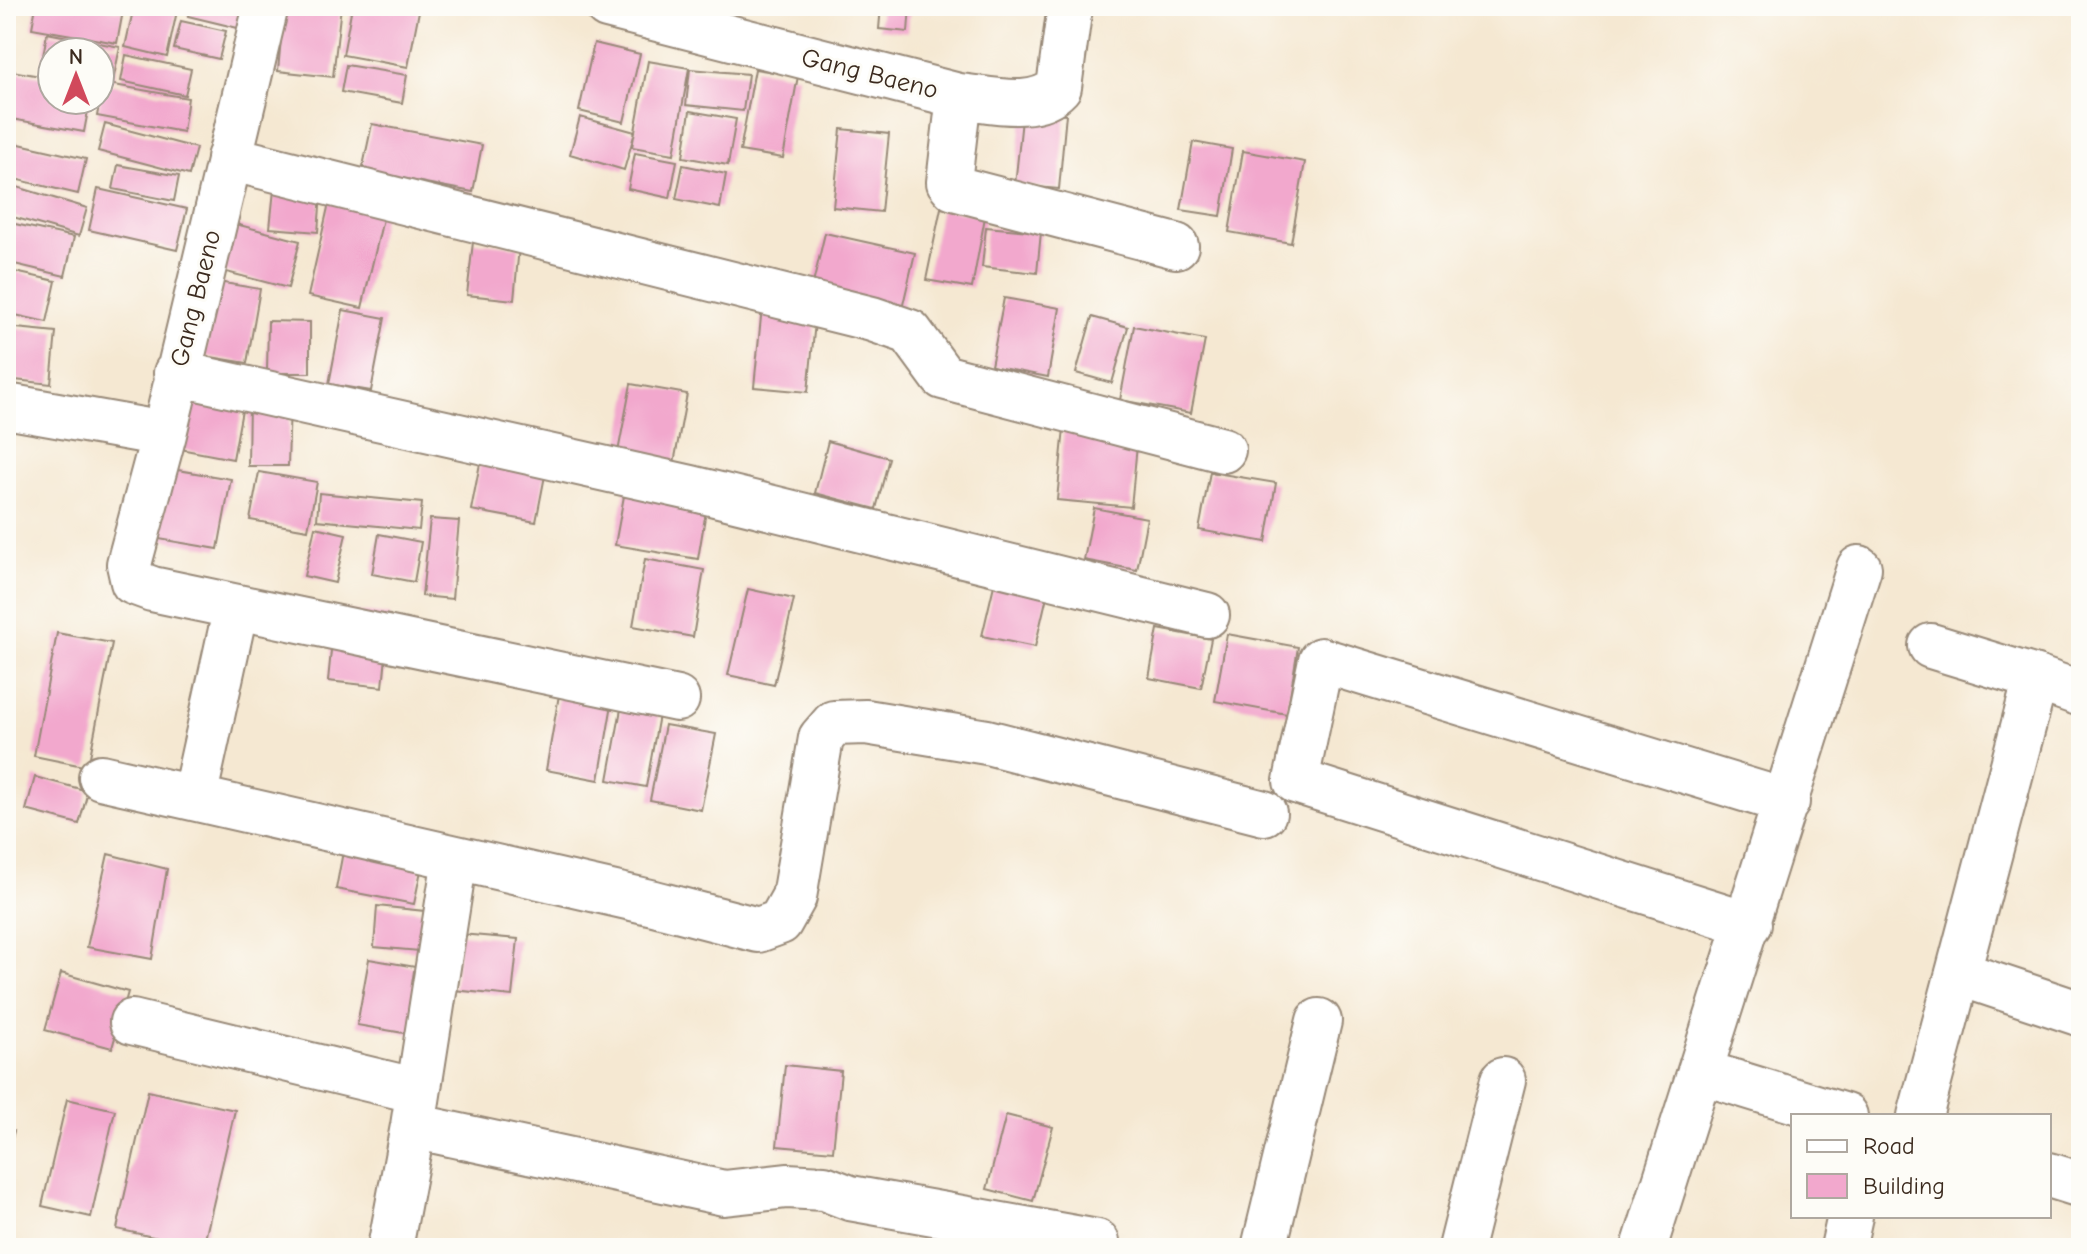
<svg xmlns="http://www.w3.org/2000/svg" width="2087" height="1254" viewBox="0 0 2087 1254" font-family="'Comic Neue',sans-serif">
	<rect width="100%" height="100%" fill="#fdfcf7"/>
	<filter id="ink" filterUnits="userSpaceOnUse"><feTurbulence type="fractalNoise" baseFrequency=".0125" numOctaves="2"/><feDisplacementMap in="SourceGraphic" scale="16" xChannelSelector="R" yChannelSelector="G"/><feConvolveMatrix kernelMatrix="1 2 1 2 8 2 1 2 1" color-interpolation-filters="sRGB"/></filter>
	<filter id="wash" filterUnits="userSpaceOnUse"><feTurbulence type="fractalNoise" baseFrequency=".006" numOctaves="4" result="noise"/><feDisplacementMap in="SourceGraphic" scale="32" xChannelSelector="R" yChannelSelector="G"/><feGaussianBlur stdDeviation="1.8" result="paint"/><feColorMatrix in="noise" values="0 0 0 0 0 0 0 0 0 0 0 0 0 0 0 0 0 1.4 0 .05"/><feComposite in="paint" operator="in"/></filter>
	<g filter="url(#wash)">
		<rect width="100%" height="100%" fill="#f5e8d2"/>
		<g id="blocks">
			<path fill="#f2a8cd" d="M36 6H92L123 11 117 43 32 28Z
				M134 6 177 11 167 57 125 47Z
				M191 6H252L246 30 188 16Z
				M284 6H341L333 77 278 71Z
				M352 6H420L408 67 343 55Z
				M881 6H910L908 32 879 29Z
				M181 21 226 31 219 59 174 49Z
				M47 33 120 47 113 81 100 79V52H52V70L41 68Z
				M594 43 640 54 624 122 579 111Z
				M126 55 191 69 185 95 121 81Z
				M648 61 689 68 674 154 632 147Z
				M346 65 407 75 402 103 341 92Z
				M690 69 748 74 743 111 686 105Z
				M755 69 798 76 783 158 740 151Z
				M6 70 52 78V100H90L84 132 6 118Z
				M103 83 188 98 183 132 97 116Z
				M1023 110 1066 114 1059 189 1015 185Z
				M690 111 736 119 728 165 683 157Z
				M580 117 635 132 624 170 570 154Z
				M105 124 196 148 189 175 98 151Z
				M372 124 482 145 473 192 362 171Z
				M841 129 889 134 881 212 833 207Z
				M6 141 86 159 78 194 6 177Z
				M1193 142 1232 149 1221 216 1181 210Z
				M1243 151 1305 162 1291 243 1229 232Z
				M635 153 677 161 670 198 628 189Z
				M118 165 179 176 174 201 113 189Z
				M683 165 726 174 720 208 676 199Z
				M7 184 87 208 79 236 6 215Z
				M98 189 187 209 177 250 89 230Z
				M274 190 321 194 318 232 270 228Z
				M331 194 386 206 362 308 308 296Z
				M941 208 985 217 972 288 926 280Z
				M6 222 74 237 65 276 6 262Z
				M228 222 300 241 288 288 215 269Z
				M986 227 1041 232 1037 273 982 267Z
				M825 233 915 253 902 309 812 288Z
				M473 242 519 247 514 300 467 295Z
				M6 270 56 281 47 322 6 313Z
				M218 282 260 289 247 363 205 356Z
				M1004 298 1060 308 1048 377 991 366Z
				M762 307 816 312 808 392 754 387Z
				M343 310 385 318 371 391 329 384Z
				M1092 317 1128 327 1112 383 1076 373Z
				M268 321 310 322V373H267Z
				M1134 326 1205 340 1191 413 1120 400Z
				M6 327 56 332 51 384 6 379Z
				M631 384 687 394 674 463 618 452Z
				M191 385 245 394 233 459 180 449Z
				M249 401 290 402 288 466H248Z
				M1064 428 1138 435 1131 507 1057 500Z
				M828 441 889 458 876 509 815 493Z
				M483 448 548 460 536 522 471 510Z
				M172 469 231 479 218 549 159 539Z
				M259 472 317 482 308 530 250 520Z
				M1210 472 1276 483 1266 542 1199 530Z
				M626 485 708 499 698 559 615 545Z
				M319 493 422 503 419 530 317 520Z
				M1094 508 1147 518 1137 570 1084 560Z
				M430 519 459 521 452 599 422 596Z
				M315 527 346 534 335 583 304 576Z
				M379 534 421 542 414 582 372 574Z
				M645 559 704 570 693 637 633 626Z
				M998 568 1051 579 1035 647 982 636Z
				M748 589 794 599 774 685 728 675Z
				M335 610 390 615 383 687 328 681Z
				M1158 629 1211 639 1201 688 1149 678Z
				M57 633 112 643 88 767 34 756Z
				M1227 634 1298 647 1287 714 1215 701Z
				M559 695 612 704 599 780 546 770Z
				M621 709 659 715 646 787 608 780Z
				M665 725 716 734 701 810 650 800Z
				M35 777 88 791 79 824 26 810Z
				M345 841 424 856 414 904 336 889Z
				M108 854 167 869 152 959 87 947Z
				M377 906 434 912 431 952 374 947Z
				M460 934 518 939 512 996 454 990Z
				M369 959 433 970 421 1036 357 1025Z
				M61 973 128 992 112 1048 45 1030Z
				M785 1065 841 1071 833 1151 777 1146Z
				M148 1091 235 1110 203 1248 117 1229Z
				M67 1099 115 1110 91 1217 42 1206Z
				M1006 1115 1053 1127 1033 1201 987 1189Z
				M6 1129 14 1131 7 1156 6 1155Z
				M948 1235 989 1247V1248H944Z
				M760 1241 781 1247V1248H758Z"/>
		</g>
	</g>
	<g filter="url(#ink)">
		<use href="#blocks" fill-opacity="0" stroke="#988978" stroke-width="2"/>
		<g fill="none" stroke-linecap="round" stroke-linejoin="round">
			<defs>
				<path id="minor" d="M607 6 959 96 949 182 954 188 1176 246
					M959 96C990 99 1036 112 1059 87L1070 6
					M229 158 872 319 910 332 943 377 1223 450
					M176 373 691 488 1207 615
					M6 406 164 434 266 6
					M164 434 129 564 133 582 152 589 677 699
					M1931 646 2036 678
					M2081 694 2036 678 1958 973 2081 1014
					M101 777 654 903 758 930 780 922 794 897 821 738 834 723 866 722 987 742 1264 813
					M194 798 236 607
					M1749 924 1296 781 1321 660 1787 802
					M132 1022 418 1091
					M1701 1072 1845 1116
					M1920 1116 1958 973
					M413 1126 724 1193 787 1186 824 1188 850 1198 1097 1242
					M2049 1175 2081 1185
					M390 1248 413 1126 455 858
					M1264 1248 1319 1021
					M1461 1248 1503 1080
					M1644 1248 1859 568
					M1843 1248 1850 1216"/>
			</defs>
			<use href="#minor" stroke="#988978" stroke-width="48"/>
			<use href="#minor" stroke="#fff" stroke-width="44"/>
		</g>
	</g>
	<g text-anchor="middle" stroke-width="6" stroke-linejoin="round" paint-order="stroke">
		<g font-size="26" fill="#3b2a1e" stroke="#fdfcf7">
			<text transform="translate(870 73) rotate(14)" y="9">Gang Baeno</text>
			<text transform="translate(195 298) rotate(-76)" y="9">Gang Baeno</text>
		</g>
	</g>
	<rect width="2087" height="1254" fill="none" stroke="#fdfcf7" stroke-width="32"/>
	<rect x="1791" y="1114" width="260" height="104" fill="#fdfcf7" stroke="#afa8a0" stroke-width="2"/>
	<rect x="1807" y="1140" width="40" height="12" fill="#ffffff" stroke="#afa8a0" stroke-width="2"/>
	<text x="1863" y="1154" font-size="24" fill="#3b2a1e">Road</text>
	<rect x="1807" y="1174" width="40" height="24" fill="#f2a8cd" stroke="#afa8a0" stroke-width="2"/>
	<text x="1863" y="1194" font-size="24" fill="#3b2a1e">Building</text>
	<g transform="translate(76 76)"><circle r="38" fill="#fdfcf7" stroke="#afa8a0" stroke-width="2"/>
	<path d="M0-6L14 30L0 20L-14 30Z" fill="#d1495b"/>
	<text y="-12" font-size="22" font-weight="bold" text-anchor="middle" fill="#3b2a1e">N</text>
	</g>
</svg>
